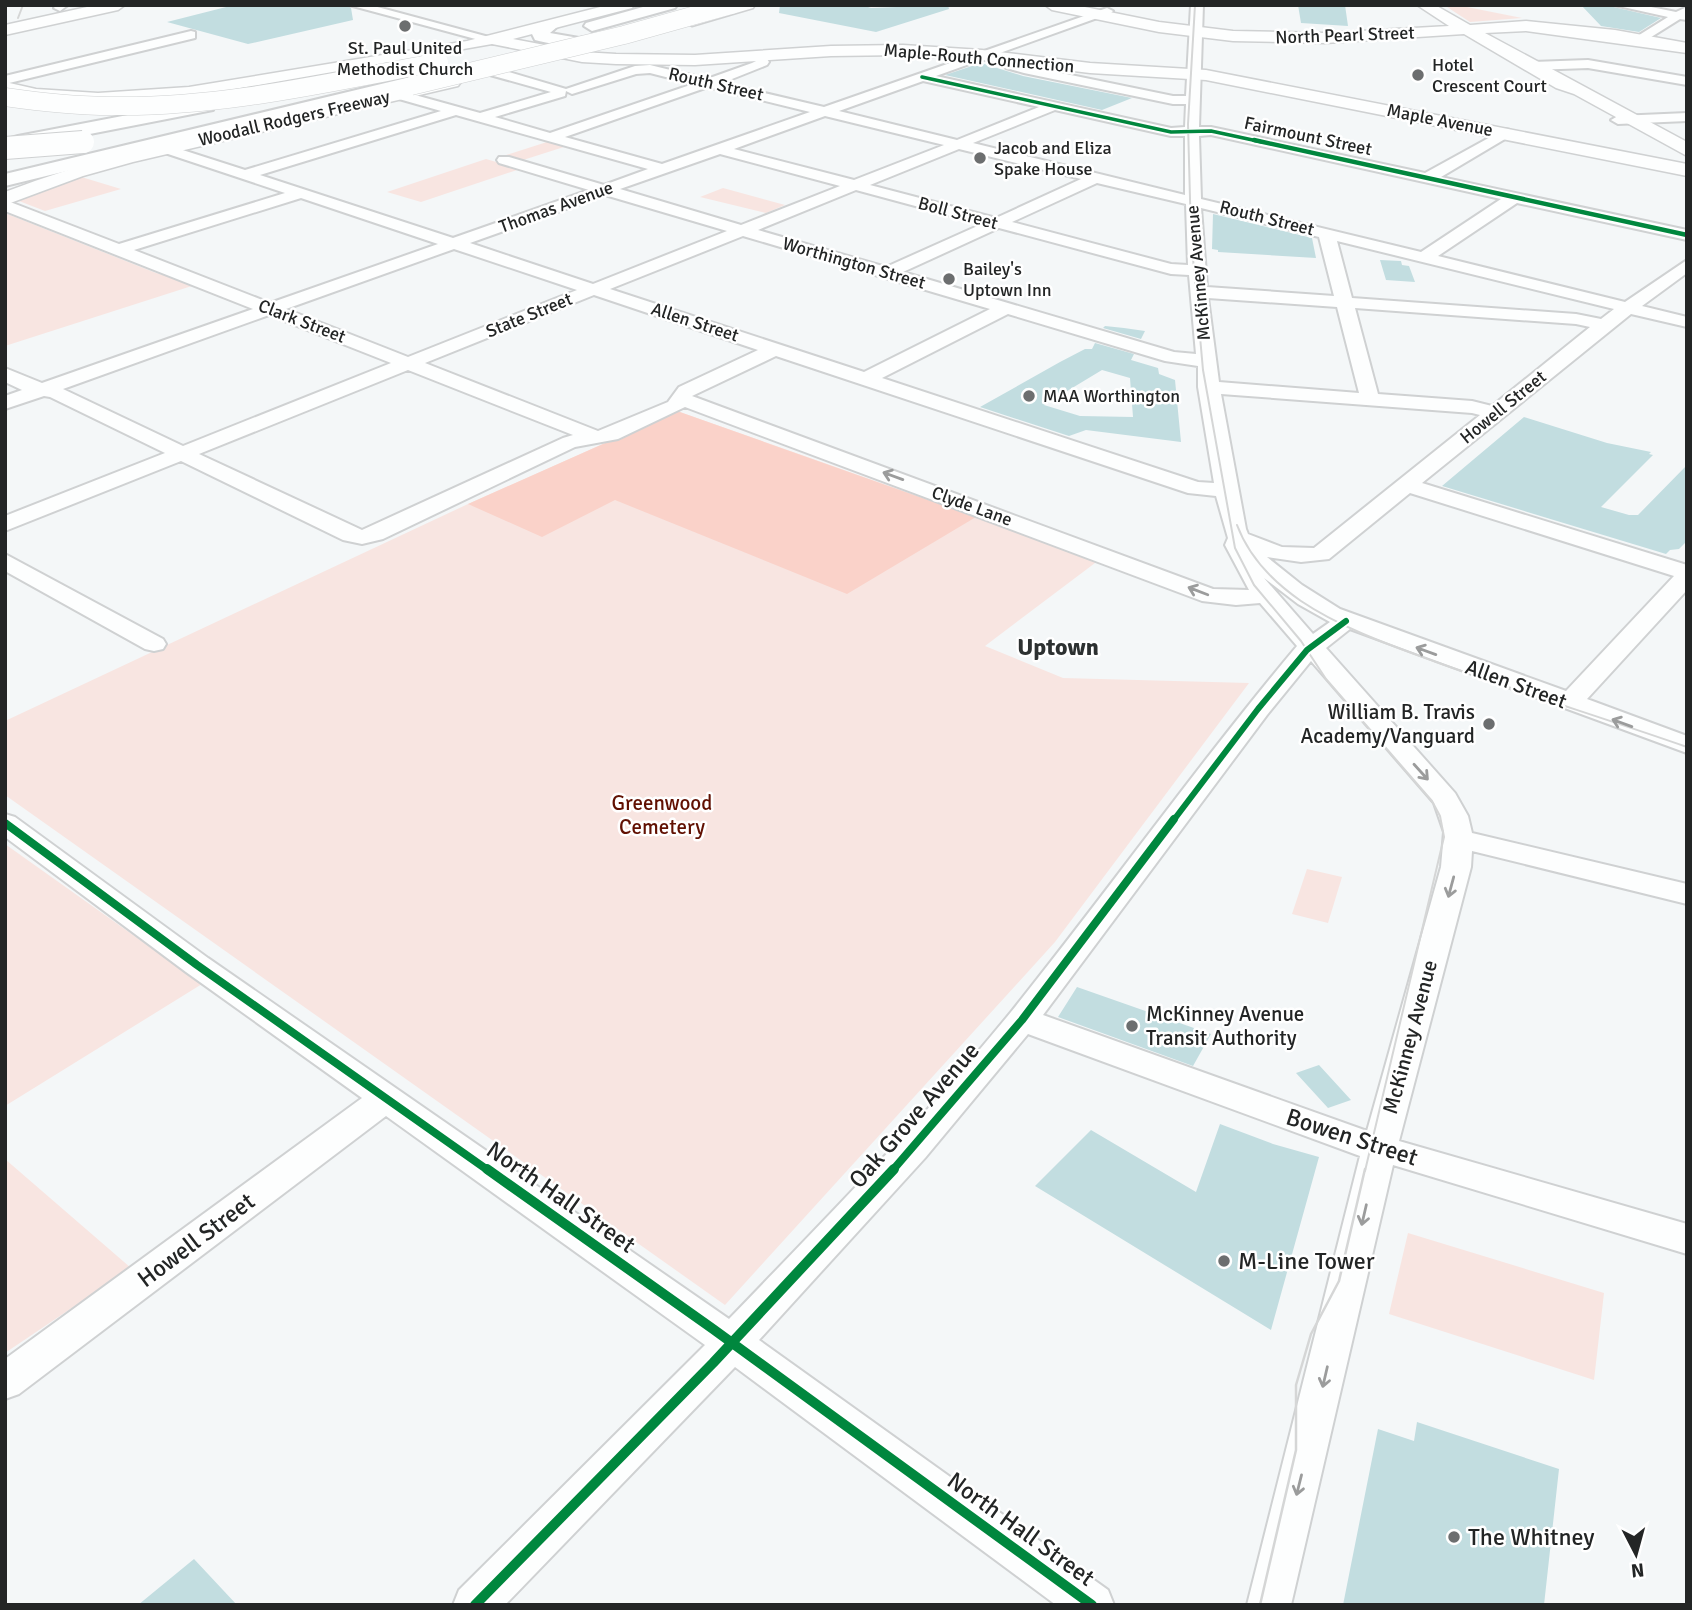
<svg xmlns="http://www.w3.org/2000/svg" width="1692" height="1610" viewBox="0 0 1692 1610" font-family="Signika,sans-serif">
	<rect width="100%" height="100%" fill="#f4f7f8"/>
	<path fill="#f8e5e1" d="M1444 5H1457L1522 18 1470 22Z
		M550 141 567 146 520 161 503 156Z
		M486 159 520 169 421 202 387 192Z
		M78 176 121 189 45 211 19 201Z
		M723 188 785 205 766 213 700 197Z
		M5 213 156 273 198 284 5 346Z
		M677 411 1099 560 985 646 1063 678 1249 683 1055 942 725 1305 5 795V721L468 504Z
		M5 844 202 984 5 1106Z
		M1307 869 1342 877 1328 923 1292 914Z
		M5 1159 131 1268 5 1353Z
		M1408 1233 1604 1293 1594 1380 1389 1314Z"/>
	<path fill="#fad2c9" d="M677 411 976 517 847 594 615 500 542 537 468 504Z"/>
	<path fill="#c2dde0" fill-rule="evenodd" d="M234 5H347L351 8 353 20 248 44 167 22Z
		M780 5H862L871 8 948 5 949 9 876 32 779 13Z
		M1298 5H1345L1348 26 1301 23Z
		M1581 5H1605L1661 18 1639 32 1601 26Z
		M981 63 1023 76 1132 98 1102 110 945 75Z
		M1213 214 1312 238 1316 258 1218 252V250L1212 249Z
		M1380 260 1401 261 1402 265 1409 266 1415 282 1386 280Z
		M1105 326 1124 328 1145 331 1141 339 1103 328Z
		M1095 343 1134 354 1131 360 1158 368 1159 374 1175 380 1181 442 1086 430 1069 436 980 407 1060 362 1085 349H1092ZM1102 370 1130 378 1133 417 1080 416 1044 405Z
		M1524 417 1607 443 1651 452 1649 454 1653 455 1601 507 1629 515H1638L1687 465V541L1679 549 1670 550 1666 554 1442 486Z
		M1077 987 1211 1034 1193 1066 1058 1017Z
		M1319 1065 1351 1100 1328 1108 1296 1073Z
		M1220 1124 1273 1144 1319 1157 1271 1330 1035 1186 1091 1130 1196 1192Z
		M1417 1422 1559 1469 1544 1605H1343L1378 1429 1414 1441Z
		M194 1559 237 1605H138Z"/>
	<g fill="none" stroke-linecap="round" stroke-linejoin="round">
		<defs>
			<path id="minor" d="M56 5H68L60 11 54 8Z
				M349 5H370L500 40 494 44Z
				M1191 5H1203L1199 127H1211L1425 173 1505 129 1510 130V136L1441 177 1687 230V240L1517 203 1438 256 1625 302 1687 260V273L1642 306 1687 317V327L1631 314 1422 483 1687 565V590L1587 699 1687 736V753L1350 629 1326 648 1455 793 1468 816 1472 833 1687 884V904L1472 851 1471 867 1399 1141 1687 1224V1254L1393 1165 1291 1605H1247L1360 1156 1028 1034 925 1158 759 1340 1108 1590 1114 1605H1056L735 1367 505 1605H453L459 1590 705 1345 386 1116 19 1394 5 1399V1359L362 1098 186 972 5 837V814L15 817 208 958 729 1319C825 1219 923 1120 1011 1012 1108 891 1198 764 1297 646L1260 603 1236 605 1202 601 685 407 618 439 575 447 383 539 362 544 343 540 181 461 5 531V516L165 453 50 397 44 396 5 409V396L22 390 5 382V368L42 383 253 309 5 211V200L119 244 285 193 159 151 157 148 159 145 164 144 245 170 441 111 392 97 390 94 397 90 480 113 551 92 490 75 489 72 495 68 566 89 635 66 650 65 707 79 752 63 756 61 753 56 759 52 763 53 769 62 767 65 722 83 824 107 1107 8 1113 11 1111 13 936 76 1171 128 1185 127 1186 104H1173L1024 73 1006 68 998 58 1004 54 1027 66 1173 96H1186ZM650 73 693 84 550 133 495 117 565 96 566 91 572 94 636 74ZM923 81 1039 107 957 140 839 111ZM708 87 810 112 662 164 565 137ZM1055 110 1171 136H1185V195L973 143ZM456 115 648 169 604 185 509 157H499L497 160 499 163 589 190 453 238 260 175ZM825 116 944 145 854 180 734 149ZM1211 135 1501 199 1421 252 1201 199 1199 136ZM959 149 1081 179 996 218 870 185ZM720 154 840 186 741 225 620 189ZM1097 183 1186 204 1188 265 1171 264 1012 222ZM856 190 982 224 886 267 758 230ZM605 195 727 231 593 284 470 243ZM301 198 438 244 270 303 134 250ZM1201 208 1319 237 1334 296 1207 287ZM999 228 1171 274 1189 275 1196 354 1174 352 903 272ZM743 236 990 309 864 372 610 289ZM1337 241 1614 309 1601 319 1576 314 1352 298ZM454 249 577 290 408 357 286 309ZM594 295 758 350 679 387 668 402 598 431 425 363ZM1208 298 1337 307 1359 393 1219 382ZM1355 308 1576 324 1590 327 1492 406 1472 401 1378 394ZM1008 314 1165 361 1198 366V387L1214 483 1198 482 882 378ZM269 315 391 363 183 446 63 389ZM776 356 1188 493 1216 496 1228 538 1225 545 1249 590 1213 589 692 396ZM408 370 573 435 563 438 362 530 199 454ZM1221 394 1472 413 1480 415 1314 548 1282 547 1248 534 1246 529ZM1410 493 1674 576 1566 691 1340 609 1302 585 1267 557 1301 562 1329 559ZM1264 578 1298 604 1330 622 1313 634ZM1311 661 1434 803 1444 832 1441 867 1367 1131 1043 1015 1267 715Z
				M1614 5H1641L1676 12 1687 7V20L1680 19 1640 44 1636 43V37L1668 17Z
				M191 31 195 32V38L5 84V76Z
				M1588 60 1687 77V85L1588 68 1533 70 1527 66 1533 62Z
				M1687 113V121L1618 124 1611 120 1618 116Z
				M5 554 163 639 166 644 163 649 154 651 145 649 5 571Z"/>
			<path id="major" d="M96 5H125L118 10 5 35V25Z
				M608 5H634L632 8 513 39 582 52 616 54 695 55 831 46 903 45 982 50 1090 63 1206 70 1687 164V176L1206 80 1090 73 982 60 903 55 831 56 695 65 616 64 582 62 492 44 189 97 98 103 36 99 5 92V82L36 89 98 93 189 87 467 41Z
				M730 5H755L753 8 692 26 684 21 687 18Z
				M1045 5H1075L1159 22 1233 31 1325 33 1449 26 1417 5H1435L1470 25 1526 21 1615 30 1687 43V53L1526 31 1485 33 1687 142V156L1574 94 1556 88 1464 34 1325 43 1233 41 1159 32 1052 10Z
				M452 77 461 82 458 86 133 162 83 176 5 205V192C149 138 302 111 452 77Z"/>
			<path id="highway" d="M650 5H677L675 8 592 31 584 26 586 23Z
				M549 22 557 27 550 33 579 38 614 34 622 39C607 55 555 45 535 40L531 32Z
				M452 67 458 68 461 72 458 76 5 186V174Z
				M206 100 213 102 215 106 213 110 18 148 11 146 8 142 11 138 18 136Z"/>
		</defs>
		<use href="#minor" stroke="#cfd1d2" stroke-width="4"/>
		<use href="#major" stroke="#cfd1d2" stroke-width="3"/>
		<use href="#highway" stroke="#cfd1d2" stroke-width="4"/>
		<use href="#minor" fill="#fdfefe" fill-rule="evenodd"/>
		<use href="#major" fill="#fdfefe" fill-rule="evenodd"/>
		<use href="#highway" fill="#fdfefe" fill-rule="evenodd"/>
		<path stroke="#d5d6d6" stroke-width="2" d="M1195 5 1188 124 1191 236 1203 370 1235 548 1254 585 1301 641 1326 679 1432 801 1440 816 1444 837 1365 1171
			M18 18 23 5
			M1237 525C1249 557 1272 581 1301 601 1341 628 1390 645 1436 662 1519 692 1604 718 1687 747"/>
		<path stroke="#d5d6d6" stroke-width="2.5" d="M1260 1605 1296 1450V1385L1311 1334 1339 1281 1365 1169"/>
		<defs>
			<path id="highway-bridge-far1" d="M411 86 624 35 731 5
				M5 97C40 102 75 106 111 106 221 108 331 82 439 62"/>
			<path id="highway-bridge" d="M5 148 83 142"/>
		</defs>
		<use href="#highway-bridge-far1" stroke="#cfd1d2" stroke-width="19" stroke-linecap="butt"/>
		<use href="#highway-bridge" stroke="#cfd1d2" stroke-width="24" stroke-linecap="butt"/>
		<use href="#highway-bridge-far1" stroke="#fdfefe" stroke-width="18"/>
		<use href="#highway-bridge" stroke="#fdfefe" stroke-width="22"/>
		<defs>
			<path id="cycleway-far4" d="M922 77 1171 132 1211 131 1262 142"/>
			<path id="cycleway-far3" d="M1254 140 1687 235"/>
			<path id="cycleway-far2" d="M1173 821 1258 709 1307 650 1346 621"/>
			<path id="cycleway-far1" d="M5 823 197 965 489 1171
				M892 1171 1022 1020 1174 819"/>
			<path id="cycleway" d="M487 1169 713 1329 1092 1605
				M475 1605 713 1363 894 1169"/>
		</defs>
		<use href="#cycleway-far4" stroke="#fff" stroke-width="5"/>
		<use href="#cycleway-far3" stroke="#fff" stroke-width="7"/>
		<use href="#cycleway-far2" stroke="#fff" stroke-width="10"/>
		<use href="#cycleway-far1" stroke="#fff" stroke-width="12"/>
		<use href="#cycleway" stroke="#fff" stroke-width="14"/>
		<use href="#cycleway-far4" stroke="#00873e" stroke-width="3.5"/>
		<use href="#cycleway-far3" stroke="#00873e" stroke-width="4.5"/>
		<use href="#cycleway-far2" stroke="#00873e" stroke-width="6"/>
		<use href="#cycleway-far1" stroke="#00873e" stroke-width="8"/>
		<use href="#cycleway" stroke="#00873e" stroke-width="10"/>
	</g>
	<defs><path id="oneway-shaft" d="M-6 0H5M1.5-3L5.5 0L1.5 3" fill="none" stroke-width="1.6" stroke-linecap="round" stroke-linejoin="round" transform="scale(1.75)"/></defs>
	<g stroke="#9b9c9c">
		<use href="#oneway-shaft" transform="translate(893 476) rotate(-160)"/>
		<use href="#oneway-shaft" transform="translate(1198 591) rotate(-159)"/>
		<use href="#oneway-shaft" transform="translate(1426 651) rotate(-160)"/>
		<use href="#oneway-shaft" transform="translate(1622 723) rotate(-160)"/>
		<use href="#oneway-shaft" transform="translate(1421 772) rotate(48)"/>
		<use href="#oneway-shaft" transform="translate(1451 887) rotate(105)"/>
		<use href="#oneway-shaft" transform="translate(1364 1215) rotate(103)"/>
		<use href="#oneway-shaft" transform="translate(1325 1377) rotate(103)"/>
		<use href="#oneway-shaft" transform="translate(1299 1485) rotate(104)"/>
	</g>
	<g fill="#6c6e6f" stroke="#fff" stroke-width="2.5">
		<circle cx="405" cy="26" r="7"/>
		<circle cx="1418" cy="75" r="7"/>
		<circle cx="980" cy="158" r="7"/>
		<circle cx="949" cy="279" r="7"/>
		<circle cx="1029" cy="396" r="7"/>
		<circle cx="1489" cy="724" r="7"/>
		<circle cx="1132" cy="1026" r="7"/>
		<circle cx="1224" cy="1261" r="7"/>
		<circle cx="1454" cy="1537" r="7"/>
	</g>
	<g text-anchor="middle" stroke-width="5" stroke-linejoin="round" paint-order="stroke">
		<g font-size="18" fill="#232525" stroke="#fff">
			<text transform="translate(1345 35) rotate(-2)" y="6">North Pearl Street</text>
			<text transform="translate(979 58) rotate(5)" y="6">Maple-Routh Connection</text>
			<text transform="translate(716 84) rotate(13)" y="6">Routh Street</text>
			<text transform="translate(294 118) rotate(-13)" y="6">Woodall Rodgers Freeway</text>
			<text transform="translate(1440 120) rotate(11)" y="6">Maple Avenue</text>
			<text transform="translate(1308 136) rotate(12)" y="6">Fairmount Street</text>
			<text transform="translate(556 207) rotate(-20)" y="6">Thomas Avenue</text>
			<text transform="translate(958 213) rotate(15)" y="6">Boll Street</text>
			<text transform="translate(1267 218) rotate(14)" y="6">Routh Street</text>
			<text transform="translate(854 263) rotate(16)" y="6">Worthington Street</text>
			<text transform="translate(1198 273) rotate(-95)" y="6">McKinney Avenue</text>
			<text transform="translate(529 315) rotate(-22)" y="6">State Street</text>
			<text transform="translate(302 321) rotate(21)" y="6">Clark Street</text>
			<text transform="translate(695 322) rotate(18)" y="6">Allen Street</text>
			<text transform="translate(1503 407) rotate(-39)" y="6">Howell Street</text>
			<text transform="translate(972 506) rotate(20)" y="6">Clyde Lane</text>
		</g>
		<g font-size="18" fill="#232525" stroke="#fff" text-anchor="start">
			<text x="405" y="54" text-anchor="middle">St. Paul United<tspan x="405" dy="21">Methodist Church</tspan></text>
			<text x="1432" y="71">Hotel<tspan x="1432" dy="21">Crescent Court</tspan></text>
			<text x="994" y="154">Jacob and Eliza<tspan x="994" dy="21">Spake House</tspan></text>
			<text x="963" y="275">Bailey's<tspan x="963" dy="21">Uptown Inn</tspan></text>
			<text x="1043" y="402">MAA Worthington</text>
		</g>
		<g font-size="21" fill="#232525" stroke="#fff">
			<text transform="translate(1516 684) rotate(20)" y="7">Allen Street</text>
			<text transform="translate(1410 1037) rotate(-75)" y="7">McKinney Avenue</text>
		</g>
		<g font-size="21" fill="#232525" stroke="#fff" text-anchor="end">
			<text x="1475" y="719">William B. Travis<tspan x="1475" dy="24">Academy/Vanguard</tspan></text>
			<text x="1146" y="1021" text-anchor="start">McKinney Avenue<tspan x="1146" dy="24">Transit Authority</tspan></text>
		</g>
		<g font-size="21" fill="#611002" stroke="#fff">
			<text x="662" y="810">Greenwood<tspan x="662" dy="24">Cemetery</tspan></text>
		</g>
		<g font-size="24" font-weight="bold" fill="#2d3131" stroke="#fff">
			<text x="1058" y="655">Uptown</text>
		</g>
		<g font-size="24" fill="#232525" stroke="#fff">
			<text transform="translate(914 1115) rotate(-49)" y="8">Oak Grove Avenue</text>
			<text transform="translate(1352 1137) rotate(18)" y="8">Bowen Street</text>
			<text transform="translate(561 1197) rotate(35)" y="8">North Hall Street</text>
			<text transform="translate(196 1240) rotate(-37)" y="8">Howell Street</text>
			<text transform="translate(1021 1529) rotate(36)" y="8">North Hall Street</text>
		</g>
		<g font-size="24" fill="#232525" stroke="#fff" text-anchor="start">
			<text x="1238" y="1269">M-Line Tower</text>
			<text x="1468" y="1545">The Whitney</text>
		</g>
	</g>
	<rect width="1692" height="1610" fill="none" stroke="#232525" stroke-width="14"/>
	<g transform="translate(1636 1554) rotate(174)" stroke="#ffffff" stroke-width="5" paint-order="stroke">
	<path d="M0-5L12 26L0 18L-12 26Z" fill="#232525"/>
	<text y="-10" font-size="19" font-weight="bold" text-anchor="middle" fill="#232525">N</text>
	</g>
</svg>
